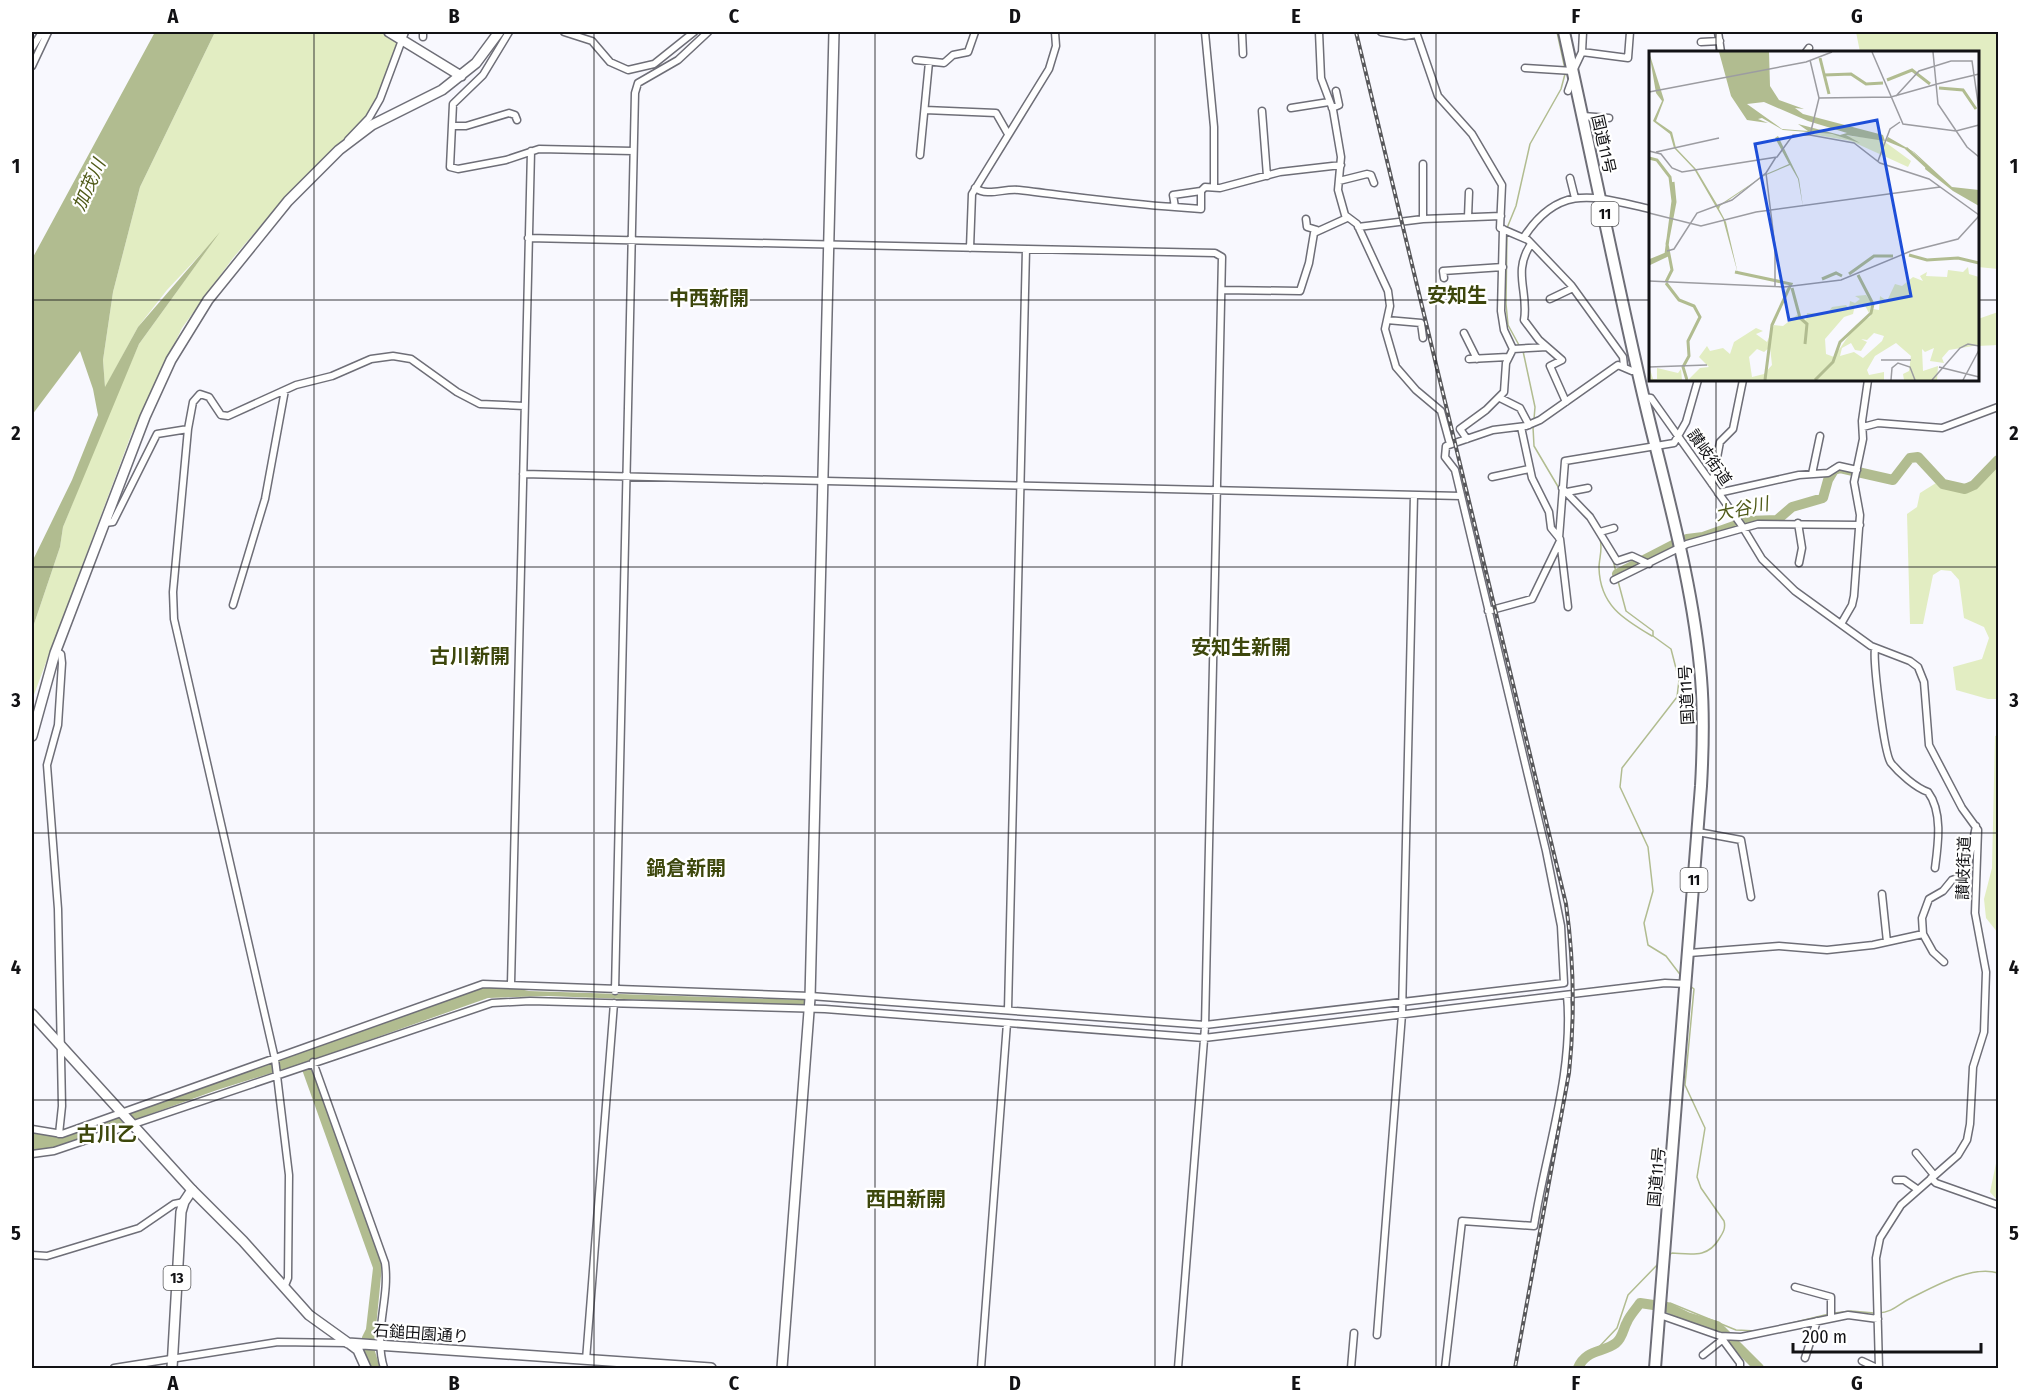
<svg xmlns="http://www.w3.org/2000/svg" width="2030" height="1400" viewBox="0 0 2030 1400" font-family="'Fira Sans Condensed','Noto Sans JP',sans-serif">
	<rect width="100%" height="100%" fill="#f8f8fe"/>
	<path fill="#e2edc2" d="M215 32H401L377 99 366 117 280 203 233 258 182 328 131 435 32 700V630L60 547 63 527 105 422 139 344 214 240 167 290 138 327 105 388 103 360 113 292 140 187Z
		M1856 32H1998V269L1978 267V52H1860Z
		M1998 312V345L1978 346V319Z
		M1998 463V699H1988L1956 690 1953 667 1982 659 1989 638 1984 627 1964 618 1959 580 1951 571 1941 570 1933 575 1923 624H1910L1907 514 1917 507 1920 493 1936 483C1969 502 1976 487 1998 463Z
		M1998 735V933L1986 918 1984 899 1992 868 1995 736Z
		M1998 1154V1201L1990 1192Z"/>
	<path fill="#b1bc90" d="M155 32H215L140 187 113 292 103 360 105 387 138 327 220 232 139 344 63 527 60 547 32 630V562L72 480 98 415 93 389 80 351 32 415V259Z
		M484 987H510L529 991 805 1000 804 1006 548 996 488 998 310 1061 382 1266 374 1348 380 1368H371L362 1347V1337L366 1329 373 1268 300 1064 217 1090 54 1149 32 1152V1131L62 1136Z"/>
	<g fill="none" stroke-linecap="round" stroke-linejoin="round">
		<path stroke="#b1bc90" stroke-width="1.5" d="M1557 32 1565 69
			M1507 228 1516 206 1530 144 1561 89 1565 74
			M1507 232 1506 304 1508 325 1520 347
			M1523 351 1535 407 1534 419
			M1533 427 1534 446 1560 490
			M1600 539C1603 549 1599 558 1599 568 1600 605 1623 619 1652 636
			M1613 560 1617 576
			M1618 581 1626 611 1653 631V636L1671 649 1679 680 1677 697 1622 768 1620 787 1648 847 1653 891 1644 923 1648 945 1666 956 1682 977
			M1668 1256 1672 1253C1692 1254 1708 1258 1719 1239 1723 1233 1726 1228 1724 1221L1701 1188 1697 1177 1705 1128 1685 1085 1694 989 1689 985
			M1667 1307 1670 1303 1736 1330 1756 1331
			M1834 1313 1851 1311 1874 1313
			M1878 1313C1894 1312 1898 1304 1911 1298 1935 1286 1972 1265 1998 1273
			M1767 1329 1829 1314
			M1597 1349 1617 1328 1628 1295 1659 1263"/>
		<path stroke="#b1bc90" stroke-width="10" d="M1687 539 1703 537 1748 521 1777 520 1792 507 1823 498 1828 480 1834 470 1840 468 1893 480 1910 458 1918 457 1943 484 1965 489 1974 485 1998 460
			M1617 574 1675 544
			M1578 1368C1586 1349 1603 1353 1616 1343 1623 1337 1623 1329 1627 1322 1630 1315 1636 1309 1640 1303L1667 1307 1687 1317 1717 1326 1759 1368"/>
		<defs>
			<path id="street" d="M423 32V37
				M509 32 483 75 453 104 450 167 458 169 506 160 539 149 633 151
				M564 32 592 41 610 62 628 70 654 64 694 32
				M1205 32 1214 127V187
				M1242 32 1243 54
				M1319 32 1321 78 1333 110 1341 157 1338 190 1345 215 1357 224 1388 291 1390 306 1385 329 1396 367 1416 390 1441 411 1450 444
				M1381 32 1405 36 1417 34
				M1416 32 1438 96 1472 134 1502 185 1500 228 1528 240 1571 285 1623 357 1624 366
				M1718 32 1721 52
				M1701 42 1720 41
				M32 48 42 32
				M1582 52 1628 58 1630 32
				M1806 52 1809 48
				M916 60 944 63 953 55 968 52 975 32
				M32 66 48 32
				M1525 68 1573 71 1582 52 1583 32
				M1568 91 1573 77
				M1291 108 1329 102
				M1332 108 1339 105 1336 91
				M925 110 996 113 1008 134
				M1262 111 1267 176
				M1583 116 1609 118
				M452 126H466L509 113 515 115 517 120
				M348 140 369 118 380 99 405 32
				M920 155 929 62
				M1423 164V219
				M1570 178 1575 198
				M1339 181 1367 174 1371 175 1374 183
				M975 188C988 197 1004 188 1019 190 1072 196 1123 204 1175 207L1173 195 1201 191 1205 187 1220 188 1280 172 1341 165
				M1175 207 1201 209V191
				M1468 217 1469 192
				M1306 219 1307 227 1317 230
				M1358 227 1423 219 1501 216
				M1524 237C1560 182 1596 197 1650 209
				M528 238 1215 253 1222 257 1205 1027 1178 1368
				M1531 244C1512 272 1529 292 1524 320L1539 340 1562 360 1550 366 1566 402
				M970 248 972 194 1049 69 1056 46 1055 32
				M1444 278 1443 271 1503 267
				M1222 290 1300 291 1309 263 1314 233 1347 218
				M1550 299 1573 288
				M1387 320 1421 323 1423 338
				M1464 333 1477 359
				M1513 349 1547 347
				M1469 359 1508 357
				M1643 397 1651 398 1742 526 1762 559 1795 591 1871 646 1910 661 1918 667 1924 682 1929 745 1962 808 1978 830 1975 913 1986 972 1984 1032 1973 1067 1970 1124 1967 1140 1958 1155 1901 1205 1880 1238 1876 1258 1879 1368
				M1500 398 1520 408 1529 425
				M1521 427 1532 478 1549 512 1551 528 1560 539 1568 607
				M1863 427 1878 423 1942 428 1998 407
				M188 429 193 402 200 394 209 397 221 415 228 416 296 385 332 376 371 359 393 356 411 359 457 392 480 404 524 406
				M1467 439 1460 429 1486 410 1504 392 1506 363 1513 349 1504 330 1501 311 1503 229
				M523 474 1461 496
				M1812 474 1820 436
				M1492 477 1529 469
				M1712 484 1720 442 1733 429 1743 380
				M1562 488 1590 517 1617 561 1632 556 1649 564
				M1567 492 1588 488
				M1718 493 1799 475 1828 473 1839 466 1857 470
				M105 523 113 522 157 434 188 429 173 592 174 619 275 1059 289 1175 288 1278 284 1288
				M1798 523 1802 548 1799 563
				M1600 532 1614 528
				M1559 538 1565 461 1674 443 1686 422 1698 380
				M1614 580 1687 544 1758 524 1860 525
				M233 605 265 499 285 390
				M1488 611 1532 599 1560 541
				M1841 624 1852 605 1854 596 1860 515 1854 482 1863 439 1862 421 1868 380
				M1875 648C1873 662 1884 754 1891 763 1899 773 1916 788 1928 792 1943 812 1938 845 1935 868
				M56 651 61 654 62 663 58 725 47 765 58 909 62 1106 59 1134
				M1698 832 1741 840 1751 897
				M1882 894 1887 942
				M1923 934 1933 952 1944 962
				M1689 953 1779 946 1827 950 1873 945 1923 934 1922 918 1929 899 1943 891 1952 880 1966 875 1976 826
				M511 984 531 151
				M615 991 635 93 638 83 678 60 708 32
				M1008 1010 1026 249
				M313 1062 385 1263C390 1299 373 1332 384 1368
				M32 1129 62 1134 483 984 810 996 1205 1025 1564 983 1561 926 1546 851 1455 470 1445 457 1446 446 1493 430 1526 426 1540 420 1618 365 1632 371 1637 370
				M1916 1153 1934 1175
				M32 1154 54 1151 492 1003 530 1001 825 1009 1204 1038 1665 983 1687 984
				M1931 1178 1936 1183 1998 1205
				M1896 1180H1904L1917 1189
				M32 1255 47 1256 139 1228 174 1204 184 1202
				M1795 1287 1831 1297V1318
				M1660 1315 1720 1336 1741 1337 1848 1315 1878 1319
				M1377 1335 1402 1014 1414 495
				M1720 1336 1740 1363V1368
				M1703 1355 1722 1340
				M1805 1358 1817 1321
				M586 1360 614 1003
				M1862 1361 1877 1368
				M114 1368 278 1342 347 1343
				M981 1368 1007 1023
				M1351 1368 1354 1333
				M1445 1368 1462 1221 1534 1226C1546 1150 1574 1073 1567 995"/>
			<path id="secondary" d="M389 32 461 76
				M32 736 55 653 145 417 171 360 208 300 288 201 339 150 372 125 442 90 476 63 499 32
				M192 1190 243 1241 309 1315 348 1343 711 1368
				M350 1344 358 1350 366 1368
				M782 1368 810 998 834 32"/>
			<path id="primary" d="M32 1014 192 1190 184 1202 181 1212 172 1368"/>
			<path id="highway" d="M1564 32C1590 149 1614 268 1641 386 1663 482 1693 579 1701 678 1704 714 1703 750 1701 786L1655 1368"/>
		</defs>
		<use href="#street" stroke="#6e6e77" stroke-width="9"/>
		<use href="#secondary" stroke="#6e6e77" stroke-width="12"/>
		<use href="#primary" stroke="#6e6e77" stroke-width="12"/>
		<use href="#highway" stroke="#6e6e77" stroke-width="14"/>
		<use href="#street" stroke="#fff" stroke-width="6"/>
		<use href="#secondary" stroke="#fff" stroke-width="9"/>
		<use href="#primary" stroke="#fff" stroke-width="9"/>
		<use href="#highway" stroke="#fff" stroke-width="10"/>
		<defs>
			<path id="rail" d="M1356 32 1566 904C1574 961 1575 1016 1569 1073L1515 1368"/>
		</defs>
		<use href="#rail" stroke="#58585b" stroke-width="4"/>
		<use href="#rail" stroke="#fff" stroke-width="1.5" stroke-dasharray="4.5" stroke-linecap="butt"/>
	</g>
	<path fill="none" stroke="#121215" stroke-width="1.5" stroke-opacity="0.55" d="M314 32V1368M594 32V1368M875 32V1368M1155 32V1368M1436 32V1368M1716 32V52M32 300H1650M1978 300H1998M1716 380V1368M32 567H1998M32 833H1998M32 1100H1998"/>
	<g text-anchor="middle" stroke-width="4.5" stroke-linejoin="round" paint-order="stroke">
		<g fill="#fff" stroke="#59595b" stroke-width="1.5">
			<rect x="1591.5" y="202" width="27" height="24" rx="4.5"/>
			<rect x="1680.5" y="868" width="27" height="24" rx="4.5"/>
			<rect x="163.5" y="1266" width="27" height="24" rx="4.5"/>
		</g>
		<g font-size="15" font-weight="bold" fill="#121215">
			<text x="1605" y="219">11</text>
			<text x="1694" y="885">11</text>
			<text x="177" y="1283">13</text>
		</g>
		<g font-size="16" fill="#121215" stroke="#fff">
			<text transform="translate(1604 144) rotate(77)" y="6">国道11号</text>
			<text transform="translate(1710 457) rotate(55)" y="6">讃岐街道</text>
			<text transform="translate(1686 695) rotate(-93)" y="6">国道11号</text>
			<text transform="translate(1963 868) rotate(-88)" y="6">讃岐街道</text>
			<text transform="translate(1656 1177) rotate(-85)" y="6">国道11号</text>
			<text transform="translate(421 1333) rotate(4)" y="6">石鎚田園通り</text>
		</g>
		<g font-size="18" font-style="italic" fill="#4f5a18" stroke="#fff">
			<text transform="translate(89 185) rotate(-66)" y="6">加茂川</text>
			<text transform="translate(1742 509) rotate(-12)" y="6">大谷川</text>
		</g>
		<g font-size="20" font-weight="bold" fill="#3d470c" stroke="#fff">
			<text x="1457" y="302">安知生</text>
			<text x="709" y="305">中西新開</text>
			<text x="1241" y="654">安知生新開</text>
			<text x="470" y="663">古川新開</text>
			<text x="686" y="875">鍋倉新開</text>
			<text x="107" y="1141">古川乙</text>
			<text x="906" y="1206">西田新開</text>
		</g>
	</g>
	<g transform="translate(1649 51)">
		<rect width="330" height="330" fill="#f8f8fe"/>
		<path d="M170 82 232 88 262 110 259 116 202 90 162 83ZM319 216 320 223 330 226V294L300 299 293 307 295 312 281 310 285 297 276 301 273 298 274 320 289 315 288 329H255L254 323 260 320 262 305 247 292 226 305 218 319 220 324 235 321V329H39L51 317 60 316 50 306 58 295 61 300 74 297 81 303 85 291 107 277 114 280 107 283 118 291 125 274 134 275 148 264 157 269 158 262 178 263 183 256 197 254 200 258 201 250 206 252 211 248 206 245 217 244 223 253 220 262 215 253 206 254 204 263 195 266 176 288 177 303 185 306 207 274 221 266 224 258 230 259 231 245 238 250 246 233 253 235 264 226 274 230 271 225 278 221 277 225 298 226 299 219 314 221ZM225 282 235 285 233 290 214 307 205 301 191 305 193 297 202 292 206 299 212 300 218 291 212 288 218 289ZM121 296 123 314 115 323 103 326 100 306 108 298 115 301ZM8 317 29 322 32 318 33 329H0L1 318 4 328H8Z" fill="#e2edc2" fill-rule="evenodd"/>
		<path d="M0 1 15 49 7 70 23 81 27 97 47 118 69 155 117 123 140 113 126 87 129 85 150 128 154 156 149 128 141 114 115 125 71 155 70 158 77 171 89 223 74 168 45 118 25 97 21 83 4 70 13 50 7 42ZM70 1H120L121 35 130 49 155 58 146 57 154 63 234 84 236 90 197 84 211 92 183 83 134 79 113 67 109 68 119 72 98 69 82 45ZM115 51 159 70 198 82 191 84 149 73 159 80 133 78 98 53ZM239 86 265 101 303 136 330 139V155L304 140 276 118 277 114 264 101 237 90Z" fill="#b1bc90" fill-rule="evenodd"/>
		<path fill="none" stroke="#b1bc90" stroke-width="3" d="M171 7 180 43M175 24 202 23 217 33 234 32M238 29 263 19 281 33M290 37 314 39 327 58M257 97 280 118M0 107 8 109 21 126 24 150 17 203 0 210M260 204 278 209 309 207 330 212M0 213 19 204M86 221 142 233 123 274 116 329M200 223 225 205H244M173 228 187 222 193 225M17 231 23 219 18 193 26 151 24 131M17 232 30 249 45 255 51 266 39 290 40 305 34 316 38 329M143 237 151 267 158 273 156 293M166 329 184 311 191 291 222 262 224 253 209 224"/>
		<path fill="none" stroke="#9c9ca1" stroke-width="1.5" d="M223 1 254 73 307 80 330 74M284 1 289 53 318 96 330 106M161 9 170 47M288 33 330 23M0 41 157 11 183 1M247 45 270 20 302 10H323L330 59M161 84 205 92 231 112 280 128 330 164M0 100 12 103 23 117 33 121 128 106 144 84H161L170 47 242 46 288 33M7 101 70 87M229 110 241 78 251 71M0 162 52 175 107 161 291 136M18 200 25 198 48 162 83 149 117 122M0 230 135 236 192 229 262 200 309 188 330 165M126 235V196L117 122 127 106M232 309H262M0 316 58 314M290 316 330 326M242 329 243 317 249 312 261 316 266 329M283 329 311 297 319 293 330 295M314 329 330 299"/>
		<path fill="#1d4ed8" fill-opacity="0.15" stroke="#1d4ed8" stroke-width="3" d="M228 69 262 245 140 269 106 93Z"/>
		<rect width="330" height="330" fill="none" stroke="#121215" stroke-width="3"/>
	</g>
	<rect width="2030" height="1400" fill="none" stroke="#ffffff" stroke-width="66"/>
	<path d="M1793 1343v9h188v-9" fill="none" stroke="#121215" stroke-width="3"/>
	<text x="1802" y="1343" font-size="18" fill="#121215" stroke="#ffffff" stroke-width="4.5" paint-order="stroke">200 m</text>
	<rect x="33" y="33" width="1964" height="1334" fill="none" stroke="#121215" stroke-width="2"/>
	<g font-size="20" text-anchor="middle" font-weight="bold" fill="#121215">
		<text x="173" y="23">A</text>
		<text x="454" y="23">B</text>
		<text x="734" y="23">C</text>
		<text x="1015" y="23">D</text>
		<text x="1296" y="23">E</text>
		<text x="1576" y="23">F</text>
		<text x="1857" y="23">G</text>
		<text x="16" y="173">1</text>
		<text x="2014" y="173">1</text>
		<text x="16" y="440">2</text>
		<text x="2014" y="440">2</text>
		<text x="16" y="707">3</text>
		<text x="2014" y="707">3</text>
		<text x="16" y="974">4</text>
		<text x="2014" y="974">4</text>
		<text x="16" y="1240">5</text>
		<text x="2014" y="1240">5</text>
		<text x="173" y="1390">A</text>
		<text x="454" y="1390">B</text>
		<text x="734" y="1390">C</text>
		<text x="1015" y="1390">D</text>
		<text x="1296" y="1390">E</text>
		<text x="1576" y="1390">F</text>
		<text x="1857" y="1390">G</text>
	</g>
</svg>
